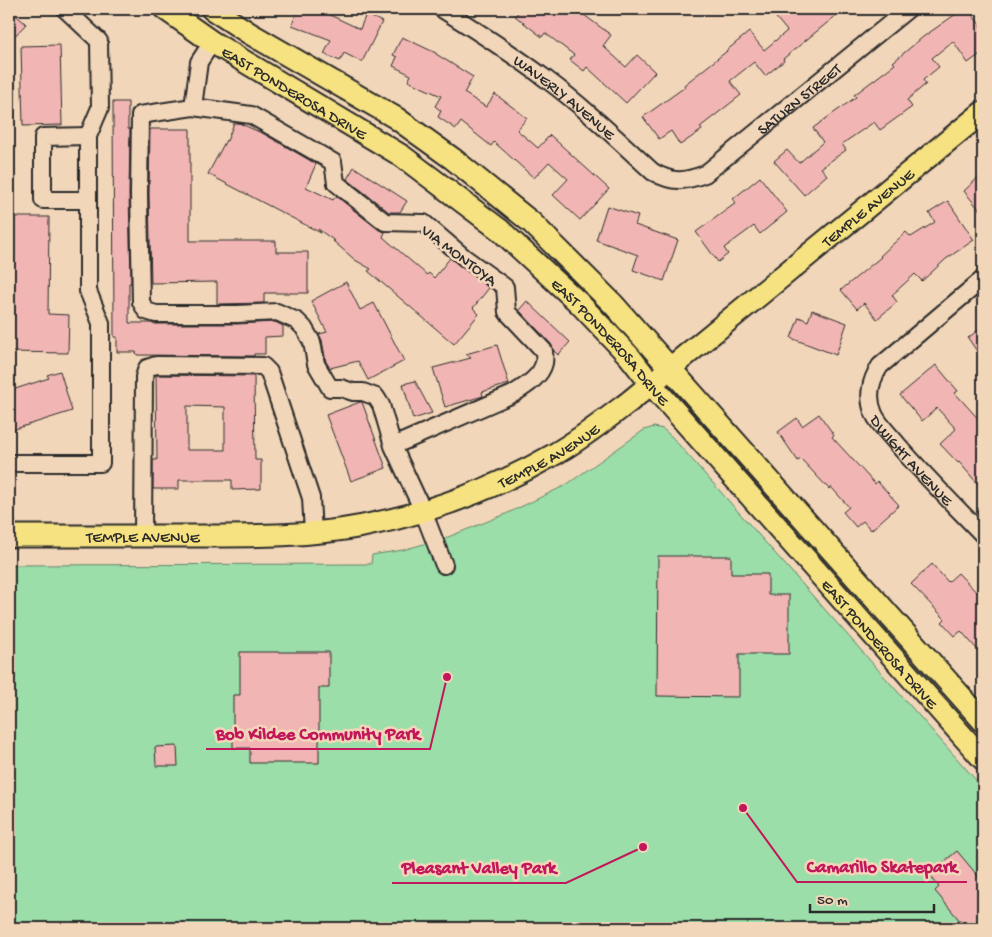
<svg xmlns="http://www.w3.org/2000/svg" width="992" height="937" viewBox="0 0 992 937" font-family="'Gochi Hand',sans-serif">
	<rect width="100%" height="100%" fill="#f2d6b9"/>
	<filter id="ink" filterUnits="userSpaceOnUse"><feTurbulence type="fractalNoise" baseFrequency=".02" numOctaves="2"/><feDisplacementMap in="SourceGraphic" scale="10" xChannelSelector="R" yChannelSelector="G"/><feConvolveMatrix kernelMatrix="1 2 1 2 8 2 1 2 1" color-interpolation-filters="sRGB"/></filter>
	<g filter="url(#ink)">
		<path fill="#9cdea9" stroke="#64846a" d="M654 427 663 429 672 437 983 788V928H9V565L371 564 372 555 403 550 448 537 506 514 566 485 644 430Z"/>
		<path fill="#f1b6b4" stroke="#2b2b2b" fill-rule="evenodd" d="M9 9 26 24 9 42Z
			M298 9H333L330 15 360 29 366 14 382 22 362 62 344 53 340 61 324 54 331 40 292 25Z
			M521 9H576L611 35 603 46 626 67 637 55 655 72 626 103 587 67 584 71 570 60 574 55 545 33 542 37 515 16Z
			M769 9H844L783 59 784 61 765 76 754 62 730 81 741 95 700 127 702 130 680 145 671 131 659 139 643 117 685 87 684 85 727 51H726L749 32 764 50 787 31Z
			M963 9H968L983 29V52L968 63 953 41 932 58 939 67 923 80 926 84 907 100 912 107 880 130 874 122 842 144 846 150 821 168 827 175 804 195 774 161 787 150 799 163 823 142 813 128 856 97 854 95 895 64 893 62 923 37Z
			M402 37 436 53V54L473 77 464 93 486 107 495 94 527 118 517 130 538 148 550 135 609 189 580 220 553 195 568 179 549 162 534 178 494 142 491 146 461 122 456 129 438 117 441 111 435 106 441 96 408 81 411 75 393 66 397 57 393 55Z
			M60 45 62 125 23 126 21 46Z
			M113 102H128V129H130L129 194 131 283H129V323H150L156 324H237L275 322 283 326V336L265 337V354H254V356L137 355 136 352H117V337H114Z
			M234 123H239L264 134 316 164 306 187 333 200 336 196 379 230 385 232 383 237 427 275 429 273 434 278 450 258 489 288 473 308 479 314 454 344 368 271 371 269 355 260 333 241H335L329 237 318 229 321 233 208 174 226 140 227 141Z
			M150 129H190V241H276V252H308V293H264V303L217 304V282L151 283 149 194Z
			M354 167 407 201 400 212H389L347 179Z
			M983 173V214L964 191Z
			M760 177 787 212 760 234 754 226 724 248 728 254 718 262 696 232 736 203 733 199Z
			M948 201 974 240 946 259 922 281 915 274 892 295 897 302 877 319 864 303 857 309 841 290 881 257 880 256 906 232 911 237 935 222 929 213Z
			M607 206 638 216 635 225 678 240 664 281 633 270 638 255 596 240Z
			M9 217H49L48 314 69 315 68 353 9 352Z
			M346 282 360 310 374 303 404 361 368 380 358 361 330 368 326 362 322 340 319 334 327 332 311 301Z
			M527 301 570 342 558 355 554 351 551 344 519 310Z
			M812 310 847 323 836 355 791 338 799 317 808 321Z
			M983 326V360L968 338Z
			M497 345 509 384 482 392 483 396 445 407 433 368 471 358 466 354Z
			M936 365 958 391 955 393 983 424V490L959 462 958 463 940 444 956 429 937 408 922 421 900 395Z
			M60 371 72 411 9 431V391L49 378 47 375Z
			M158 375 254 376 255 460H261V489L232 490V480H179V489H153V460H157L156 376ZM187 406 225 407V450H187Z
			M415 381 432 413 413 419 403 384Z
			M360 402H362L386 468 351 481 326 415Z
			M819 414 834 435 832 437 875 484 877 481 899 505 871 530 863 521 856 527 843 512 849 507 831 487 829 489 801 459 798 461 778 432 797 418 802 426Z
			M658 556H731V574H768V595H789V654H739V697L657 696Z
			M932 564 948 582 958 573 983 599V656L961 631 955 636 942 622 945 619 911 584Z
			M240 652H329V688H319V763H250V748H233V695H240Z
			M177 746 178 766H156L155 747Z
			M957 851 983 882V928H966L935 891 939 887 929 874Z"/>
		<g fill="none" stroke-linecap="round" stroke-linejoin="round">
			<defs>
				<g id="minor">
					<path id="s1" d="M442 9C477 31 513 54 546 79 584 107 618 140 653 172 673 183 684 182 705 174L908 9"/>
					<path d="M193 107 199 62 212 42"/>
					<path d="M88 136 43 137V200H88"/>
					<path id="s2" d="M983 279 880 366C870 381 867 398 874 414 879 425 890 435 898 445 925 476 954 505 983 535"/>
					<path d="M393 446 513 394C524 387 541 377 544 363 545 359 544 354 544 351L507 312 505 287 465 258 424 223 385 222 336 183 333 162 251 115 193 107 140 115 139 194 141 302 146 311 156 314H237L277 312 297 321 304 328 312 342 316 364 330 388H341L353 392H363L376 397 381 405 393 446 423 511 444 565"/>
					<path d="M9 463H101V323L88 291V136L100 108 99 41 65 9"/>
					<path d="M143 536 144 377 147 368 156 365 263 366 269 372 311 498 313 533"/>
				</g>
				<g id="major">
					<path id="s3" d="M165 9 212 42 402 156 500 230 579 303 630 357 651 384 983 759"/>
					<path d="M212 9 249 33 396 118 453 159 532 223 613 304 983 721"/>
					<path id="s4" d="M9 536C69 536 129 536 190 536 248 536 306 537 363 526 429 513 494 489 553 455 580 440 605 420 630 401L983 112"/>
				</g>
			</defs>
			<use href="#minor" stroke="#2b2b2b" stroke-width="20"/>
			<use href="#major" stroke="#2b2b2b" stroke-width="25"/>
			<use href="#minor" stroke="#f2d6b9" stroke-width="16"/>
			<use href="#major" stroke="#f7e281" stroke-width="21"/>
		</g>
	</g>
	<g text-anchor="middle" stroke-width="5" stroke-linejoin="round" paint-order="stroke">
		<g font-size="16" fill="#2b2b2b" stroke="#f2d6b9">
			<text dy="6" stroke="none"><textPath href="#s3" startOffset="154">EAST PONDEROSA DRIVE</textPath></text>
			<text dy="6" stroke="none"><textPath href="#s1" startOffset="151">WAVERLY AVENUE</textPath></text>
			<text dy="6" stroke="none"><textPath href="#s1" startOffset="442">SATURN STREET</textPath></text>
			<text dy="6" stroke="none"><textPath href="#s4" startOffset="959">TEMPLE AVENUE</textPath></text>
			<text transform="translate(460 254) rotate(37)" y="6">VIA MONTOYA</text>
			<text dy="6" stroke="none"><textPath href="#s3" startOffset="559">EAST PONDEROSA DRIVE</textPath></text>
			<text dy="6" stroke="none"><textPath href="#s4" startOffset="554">TEMPLE AVENUE</textPath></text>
			<text dy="6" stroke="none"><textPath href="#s2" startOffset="245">DWIGHT AVENUE</textPath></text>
			<text dy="6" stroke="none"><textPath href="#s4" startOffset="134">TEMPLE AVENUE</textPath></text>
			<text dy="6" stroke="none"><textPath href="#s3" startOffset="964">EAST PONDEROSA DRIVE</textPath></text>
		</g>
	</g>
	<path fill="none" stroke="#c2185b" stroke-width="2" d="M447 677L430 749H206M743 808L797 882H967M643 847L566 883H392"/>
	<g fill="#c2185b" stroke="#f2d6b9" stroke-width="2">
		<circle cx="447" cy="677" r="5"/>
		<circle cx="743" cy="808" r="5"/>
		<circle cx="643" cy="847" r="5"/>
	</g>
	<g font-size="18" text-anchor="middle" font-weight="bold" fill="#c2185b" stroke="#f2d6b9" stroke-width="5" stroke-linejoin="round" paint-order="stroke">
		<text x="318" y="739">Bob Kildee Community Park</text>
		<text x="882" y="872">Camarillo Skatepark</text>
		<text x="479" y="873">Pleasant Valley Park</text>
	</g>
	<rect width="992" height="937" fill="none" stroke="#f2d6b9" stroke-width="30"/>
	<rect x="15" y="15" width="962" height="907" fill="none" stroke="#2b2b2b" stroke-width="2" filter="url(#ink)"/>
	<path d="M810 904v8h124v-8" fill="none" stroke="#2b2b2b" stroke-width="2.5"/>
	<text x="817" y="904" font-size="15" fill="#2b2b2b" stroke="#f2d6b9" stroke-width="4" paint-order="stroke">50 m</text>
</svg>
